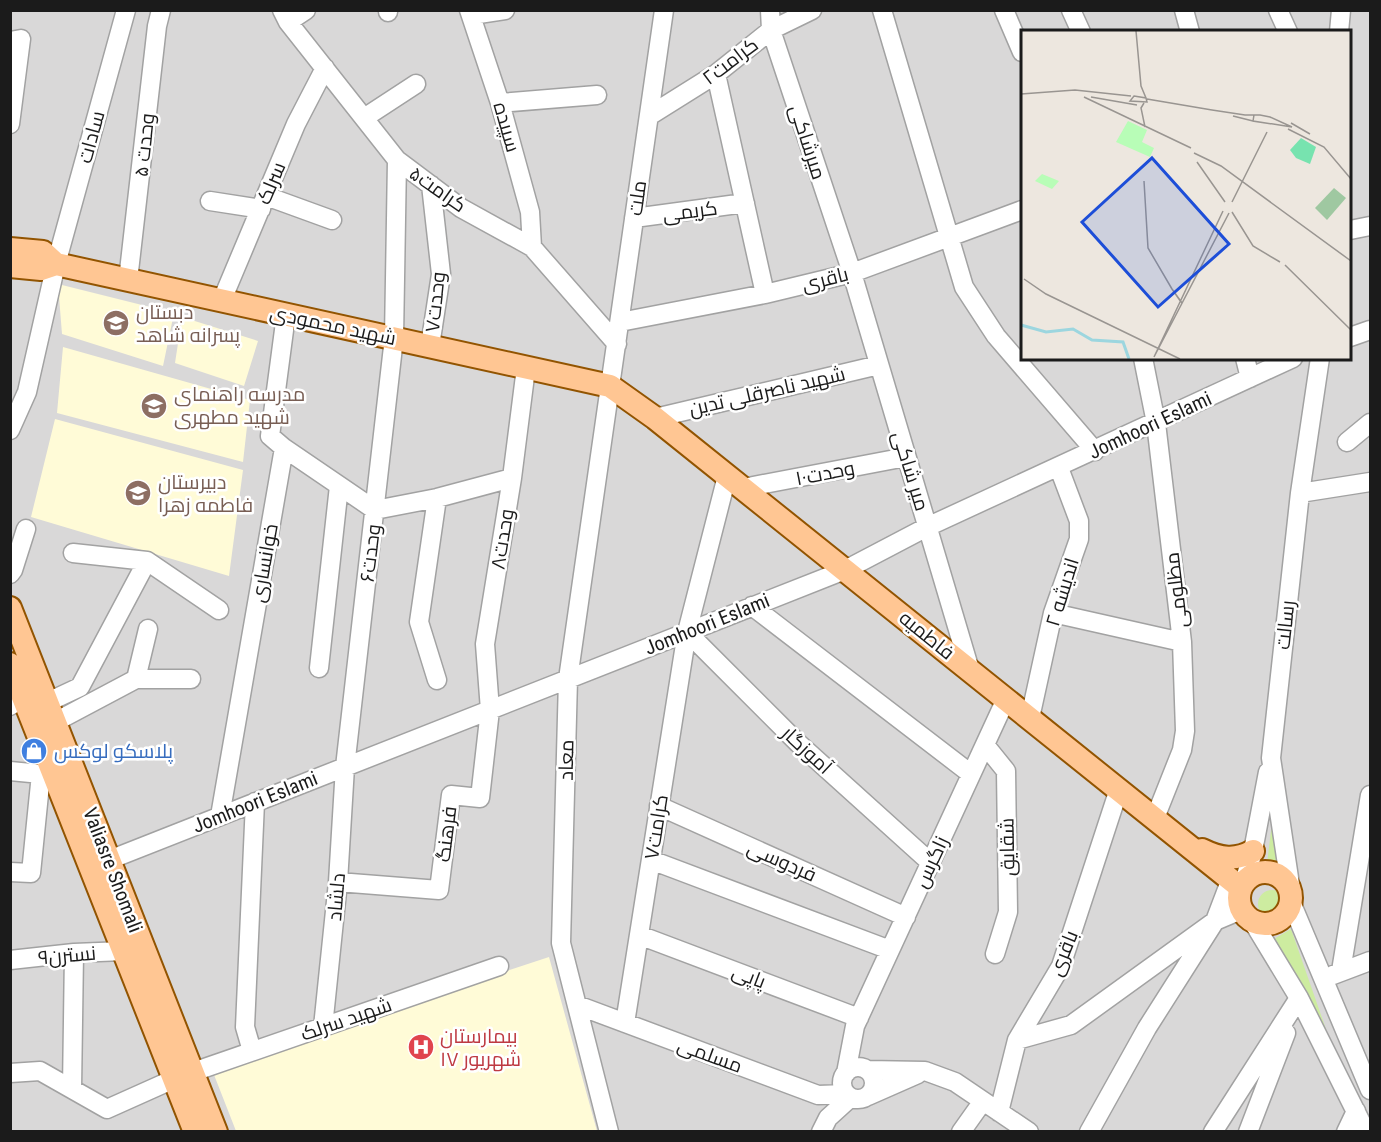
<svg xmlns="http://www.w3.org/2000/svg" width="1381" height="1142" viewBox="0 0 1381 1142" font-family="'Roboto Condensed',Cairo,sans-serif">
	<rect width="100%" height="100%" fill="#ede7df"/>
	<path fill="#d9d8d8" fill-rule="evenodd" d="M11 11H1370V1131H11ZM1022 32H1350V358H1022Z"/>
	<path fill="#fffbd7" d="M58 284 174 313 163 366 62 334Z
		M182 317 258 341 244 386 175 363Z
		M63 347 250 400 243 462 57 413Z
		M55 419 243 470 229 576 31 517Z
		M549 957 597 1131H236L209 1062 325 1031Z"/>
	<path fill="#cdeca0" d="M1275 797 1273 833 1279 863 1267 864Z
		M1258 904a14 14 0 1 1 28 0a14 14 0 1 1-28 0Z
		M1291 929 1328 1035 1274 939Z"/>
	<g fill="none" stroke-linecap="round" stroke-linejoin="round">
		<defs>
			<path id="minor" d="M282 10 288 22 397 160 461 208 532 247 617 344
				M388 10V12
				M469 10 500 103 530 212 532 247
				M770 10 771 30 852 273 970 670
				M882 10 964 287 996 336 1095 451
				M1004 10 1022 52
				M1071 10 1081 32
				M1184 10 1190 32
				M1278 10 1288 32
				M472 15 505 10
				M288 22 306 10
				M1339 32 1341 10
				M10 41 21 39 10 124
				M716 74 765 294
				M500 103 597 95
				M649 116 716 74 771 30 812 10
				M364 118 416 84
				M266 196 332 220
				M210 201 261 209
				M634 218 745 203
				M1350 230 1370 226
				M128 280 157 26 161 10
				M222 300 296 124 325 68
				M620 322 765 294 852 273 1022 210
				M1350 337 1370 330
				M430 346 441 274 431 185
				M1143 358 1156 423 1182 642 1185 731 1182 750 1155 818
				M1245 358 1250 378
				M655 418 879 365
				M10 430 27 392 56 264 126 10
				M1347 442 1370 423
				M284 448 375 510 437 498 512 478
				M743 488 906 457
				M1300 493 1370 482
				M437 498 419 622 437 680
				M73 553 147 561 219 610
				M10 574 13 570 26 529
				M752 606 971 774
				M1053 613 1182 642
				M687 632 798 743 931 863
				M319 668 339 486
				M136 679 148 629
				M48 702 80 687 147 561
				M10 706 24 698
				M1030 718 1053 613 1079 539V521L1059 468
				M55 722 136 679H191
				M985 745 1006 771 1008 912 995 954
				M10 771 41 774 53 779
				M659 806 906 917
				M220 816 284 448 270 436 286 315
				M109 860 845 570 927 527 1293 358
				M651 860 890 950
				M10 872 31 873 41 774
				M338 882 439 890 451 795 480 798 490 710 485 644 512 478 526 368
				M1244 883 1253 851 1268 772
				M1291 891 1271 758 1300 493 1320 358
				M1291 902 1370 1090
				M1253 922 1299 998 1366 1132
				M639 935 859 1018
				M10 960 74 953 124 951
				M1341 971 1370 795
				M1333 975 1370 961
				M577 1005 818 1095 846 1094
				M625 1023 687 632 727 476
				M323 1027 338 882 345 767 394 338 397 160
				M1017 1040 1071 1025 1215 921 1241 910
				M252 1051 245 1027 255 802
				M842 1083a16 16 0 1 1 32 0a16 16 0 1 1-32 0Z
				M867 1070 925 1071 955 1082 1029 1132
				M193 1072 499 966
				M10 1073 40 1071 107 1109 174 1079
				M846 1073 855 1026 1006 699
				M72 1089 74 953
				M868 1096 918 1074
				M999 1112 1017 1040 1061 966 1119 789
				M609 1132 561 943 568 679 664 10
				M821 1132 828 1118 850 1098
				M961 1132 983 1101
				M1089 1132 1147 1028 1215 921 1231 879
				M1213 1132 1299 998
				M1248 1132 1286 1033
				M1346 1132 1356 1111"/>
			<path id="major" d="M10 249 43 252 56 264 41 269 10 266
				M56 264 610 386 655 418 1241 888
				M10 608 216 1132
				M10 664 195 1132
				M1202 850C1220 859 1236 861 1253 851
				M1239 898a26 26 0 1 1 52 0a26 26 0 1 1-52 0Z"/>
		</defs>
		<use href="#minor" stroke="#a2a2a2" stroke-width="21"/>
		<use href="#major" stroke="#925400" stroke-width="26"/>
		<use href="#minor" stroke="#fff" stroke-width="18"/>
		<use href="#major" stroke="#ffc693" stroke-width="22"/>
	</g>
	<defs>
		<symbol id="university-disc" viewBox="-11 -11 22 22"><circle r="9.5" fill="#8d6e63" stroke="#fff"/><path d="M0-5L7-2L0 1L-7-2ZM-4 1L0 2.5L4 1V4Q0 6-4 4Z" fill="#fff"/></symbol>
		<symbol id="shop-disc" viewBox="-11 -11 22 22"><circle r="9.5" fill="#3f7fe0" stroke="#fff"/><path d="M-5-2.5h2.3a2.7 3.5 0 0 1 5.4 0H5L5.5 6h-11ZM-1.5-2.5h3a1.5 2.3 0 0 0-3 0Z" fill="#fff"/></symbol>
		<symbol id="hospital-disc" viewBox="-11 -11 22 22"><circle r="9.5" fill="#e0444e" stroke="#fff"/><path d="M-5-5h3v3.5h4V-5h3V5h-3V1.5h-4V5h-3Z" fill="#fff"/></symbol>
	</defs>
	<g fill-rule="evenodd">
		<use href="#university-disc" x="101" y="308" width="30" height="30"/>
		<use href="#university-disc" x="139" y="391" width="30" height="30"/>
		<use href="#university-disc" x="123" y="478" width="30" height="30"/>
		<use href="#shop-disc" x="19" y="736" width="30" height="30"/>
		<use href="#hospital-disc" x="406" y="1032" width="30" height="30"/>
	</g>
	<g text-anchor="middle" stroke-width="5" stroke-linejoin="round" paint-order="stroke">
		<g font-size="20" fill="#1b1b1b" stroke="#fff">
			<text transform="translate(730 61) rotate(-37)" y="7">کرامت۲</text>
			<text transform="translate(507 127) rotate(74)" y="7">سپیده</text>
			<text transform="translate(91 137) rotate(-75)" y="7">سادات</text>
			<text transform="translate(808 142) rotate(72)" y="7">میرشاکی</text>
			<text transform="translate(144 145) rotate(-84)" y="7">وحدت ۵</text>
			<text transform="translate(271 183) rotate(-67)" y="7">سرلک</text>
			<text transform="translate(438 189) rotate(35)" y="7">کرامت۵</text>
			<text transform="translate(637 198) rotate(-82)" y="7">ملت</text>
			<text transform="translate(690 211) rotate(-7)" y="7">کریمی</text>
			<text transform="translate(825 279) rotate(-14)" y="7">باقری</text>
			<text transform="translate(435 302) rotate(-84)" y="7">۷وحدت</text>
			<text transform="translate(333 325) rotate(12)" y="7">شهید محمودی</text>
			<text transform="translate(767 391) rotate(-13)" y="7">شهید ناصرقلی تدین</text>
			<text transform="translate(1150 425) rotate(-25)" y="7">Jomhoori Eslami</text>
			<text transform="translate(911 471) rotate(73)" y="7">میر شاکی</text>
			<text transform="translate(825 473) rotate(-11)" y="7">وحدت۱۰</text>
			<text transform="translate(502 539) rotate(-81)" y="7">وحدت۸</text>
			<text transform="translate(370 553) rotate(-83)" y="7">وحدت۶</text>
			<text transform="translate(264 563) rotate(-80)" y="7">خوانساری</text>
			<text transform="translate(1176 590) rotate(-97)" y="7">مظلومی</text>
			<text transform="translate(1062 592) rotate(-73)" y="7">اندیشه ۲</text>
			<text transform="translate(707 624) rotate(-22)" y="7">Jomhoori Eslami</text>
			<text transform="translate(1285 625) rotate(-84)" y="7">رسالت</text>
			<text transform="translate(927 635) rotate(39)" y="7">فاطمیه</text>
			<text transform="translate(807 750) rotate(43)" y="7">آموزگار</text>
			<text transform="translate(566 760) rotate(-89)" y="7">معاد</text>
			<text transform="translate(255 802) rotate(-22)" y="7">Jomhoori Eslami</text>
			<text transform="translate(656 827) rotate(-81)" y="7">کرامت۷</text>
			<text transform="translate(446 834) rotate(-83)" y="7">فرهنگ</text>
			<text transform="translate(1007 847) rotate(-91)" y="7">شقایق</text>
			<text transform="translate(782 861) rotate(24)" y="7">فردوسی</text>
			<text transform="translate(931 862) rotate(-65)" y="7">زاگرس</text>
			<text transform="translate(113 870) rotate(69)" y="7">Valiasre Shomali</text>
			<text transform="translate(336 897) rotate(-85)" y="7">دلشاد</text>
			<text transform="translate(1063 953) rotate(-68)" y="7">باقری</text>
			<text transform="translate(67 955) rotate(-5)" y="7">نسترن۹</text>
			<text transform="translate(749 976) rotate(21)" y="7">پاپی</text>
			<text transform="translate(346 1019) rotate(-19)" y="7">شهید سرلک</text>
			<text transform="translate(710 1055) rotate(20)" y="7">مسلمی</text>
		</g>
		<g font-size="20" fill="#785e54" stroke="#fff" text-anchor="start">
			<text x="136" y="319">دبستان<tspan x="136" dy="23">پسرانه شاهد</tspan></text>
			<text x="174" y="401">مدرسه راهنمای<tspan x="174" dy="23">شهید مطهری</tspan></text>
			<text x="158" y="489">دبیرستان<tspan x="158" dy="23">فاطمه زهرا</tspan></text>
		</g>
		<g font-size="20" fill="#366cbe" stroke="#fff" text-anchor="start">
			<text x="54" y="758">پلاسکو لوکس</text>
		</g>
		<g font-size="20" fill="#be3a42" stroke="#fff" text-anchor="start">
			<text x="440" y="1043">بیمارستان<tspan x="440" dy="23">۱۷ شهریور</tspan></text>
		</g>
	</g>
	<g transform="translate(1021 30)">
		<rect width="330" height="330" fill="#ede7df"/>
		<path d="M313 158 325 168 306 190 294 178Z" fill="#9fc8a1"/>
		<path d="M107 91 126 100 121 112 133 118 129 127 95 112ZM21 144 38 151 31 159 14 151Z" fill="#b8fdb7"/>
		<path d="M280 108 295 117 289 134 275 128 269 120Z" fill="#77e3af"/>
		<path fill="none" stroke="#9cd6df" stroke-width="3" d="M0 295 25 302 52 299 71 310 102 312 108 329"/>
		<path fill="none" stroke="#999591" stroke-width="1.5" d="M115 1 120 56 125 68M0 64 54 60 110 66M113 66 125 68 126 72 109 71ZM63 67 170 118M70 67 116 75M126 69 191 80 224 85H239L249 87 271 97 232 91 233 85M123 73 120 78 124 97M212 86 232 91M270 93 289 104M267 99 303 117 330 149M173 123 200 136 330 231M176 132 204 172M123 151 127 218 151 259M211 172 246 102M202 181 133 327 208 183M211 182 232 216 259 232M264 235 330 300M3 249 25 264 159 329M160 272 151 259 161 273"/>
		<path fill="#1d4ed8" fill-opacity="0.15" stroke="#1d4ed8" stroke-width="3" d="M131 128 208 214 137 277 61 192Z"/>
		<rect width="330" height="330" fill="none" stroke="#1b1b1b" stroke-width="3"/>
	</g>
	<rect width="1381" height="1142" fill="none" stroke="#1b1b1b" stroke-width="24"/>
</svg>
